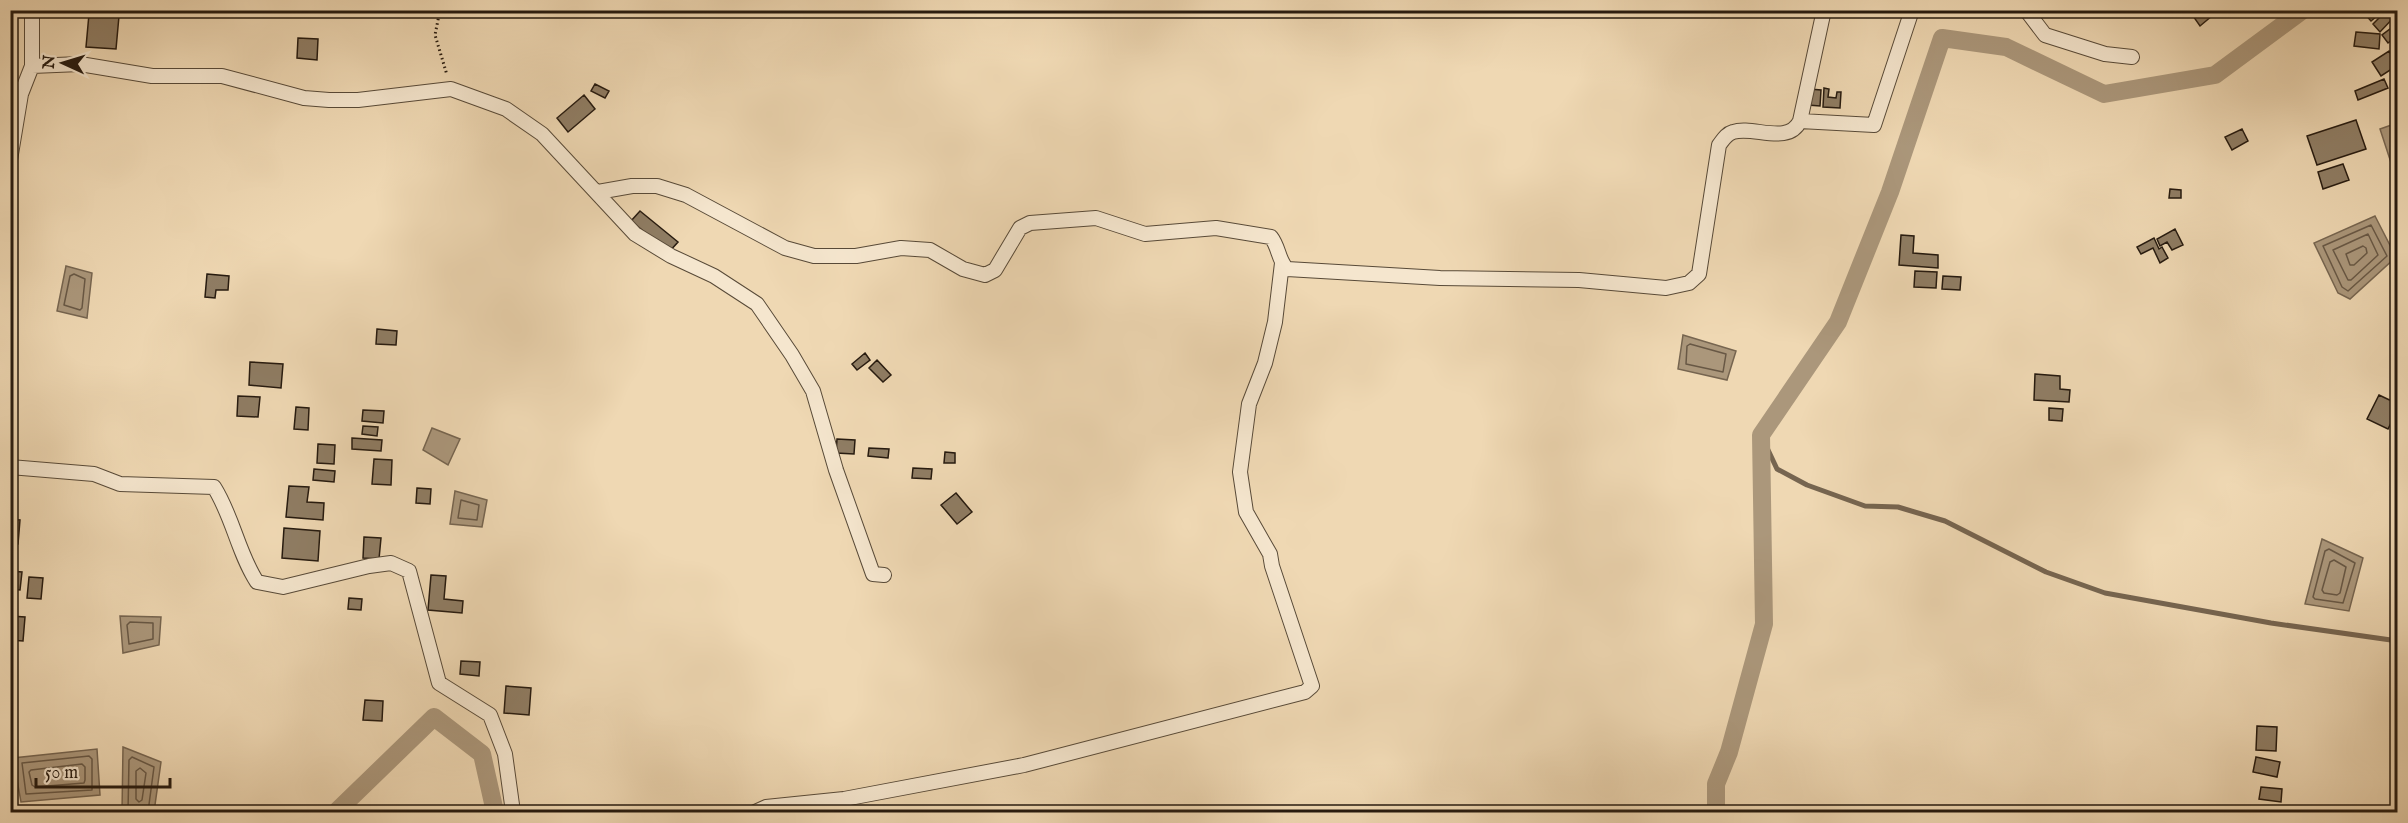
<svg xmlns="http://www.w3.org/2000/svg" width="2408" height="823" viewBox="0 0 2408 823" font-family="'IM FELL English',serif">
	<rect width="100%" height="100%" fill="#efd8b3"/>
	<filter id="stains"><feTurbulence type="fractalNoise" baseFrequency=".00333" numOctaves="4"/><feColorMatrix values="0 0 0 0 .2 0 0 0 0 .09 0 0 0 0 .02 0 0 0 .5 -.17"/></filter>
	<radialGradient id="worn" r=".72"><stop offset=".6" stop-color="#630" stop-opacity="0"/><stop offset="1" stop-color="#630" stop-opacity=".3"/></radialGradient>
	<path fill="#ab977b" stroke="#766550" stroke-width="1.5" d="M2397 123H2398L2397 181 2380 129Z
		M2375 216 2396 257 2350 299 2338 293 2314 243Z
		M66 266 92 273 87 318 57 311Z
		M1683 335 1736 351 1727 380 1678 369Z
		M432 428 460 439 448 465 423 450Z
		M455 491 487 500 482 527 450 524Z
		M2322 539 2363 558 2349 611 2305 604Z
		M120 616 161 617 159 645 123 653Z
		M123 747 161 762 154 812H122Z
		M97 749 100 795 21 802 13 758Z"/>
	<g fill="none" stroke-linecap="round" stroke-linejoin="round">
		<path stroke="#685845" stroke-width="1.5" d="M2371 225 2387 256 2348 291 2342 287 2323 246Z
			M2368 234 2378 255 2351 280H2348L2333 250Z
			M2363 246 2366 248 2367 253 2354 265H2350L2346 254Z
			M74 274 85 279 82 308 80 310 64 305 70 276Z
			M1690 344 1726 354 1723 372 1686 364 1687 346Z
			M461 500 479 505 477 520 458 518Z
			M2329 549 2355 563 2343 603 2315 599 2313 597 2325 551Z
			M2334 560 2346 567 2340 593 2337 595 2324 593 2322 590 2330 562Z
			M130 622 153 623V639L129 644 127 625Z
			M89 756 92 759V790L26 794 22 763Z
			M82 764 85 767V780L84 783 35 787 32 785 29 772 31 770Z
			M140 768 146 773 142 800 139 802 136 799V771Z
			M128 812 129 760 132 757 154 767 148 812"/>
		<path stroke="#766550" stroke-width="5" d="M1761 435 1777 469 1807 485 1865 506 1898 507 1945 521 2046 572 2105 593 2271 623 2398 641"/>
		<path stroke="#ab977b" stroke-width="18" d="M336 812 434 717 482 754 495 812
			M1716 812V784L1729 752 1764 624 1761 435 1838 322 1890 192 1942 38 2006 47 2104 94 2215 75 2303 10"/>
	</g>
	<path fill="#8f7d64" stroke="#261a0f" stroke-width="1.5" d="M2200 10H2219L2200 26 2193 16Z
		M2365 10H2384L2371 21 2363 12Z
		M2387 10H2391L2396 15 2380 32 2373 24Z
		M89 14 119 16 116 49 86 47Z
		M2398 23V35L2388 43 2382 35Z
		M2356 32 2380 34 2379 49 2354 46Z
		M298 38 318 39 317 60 297 58Z
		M2389 51 2398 65 2381 76 2372 62Z
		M2384 79 2388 88 2358 100 2355 91Z
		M595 84 609 91 605 98 591 91Z
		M1824 88 1829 89 1828 97 1836 98 1837 92H1841L1840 108 1823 107Z
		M1809 89 1821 90 1820 106 1808 105Z
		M584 95 595 109 568 132 557 118Z
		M2356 120 2366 149 2317 165 2307 136Z
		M2242 129 2248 141 2232 150 2225 137Z
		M2343 164 2349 180 2323 189 2318 172Z
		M2170 189 2181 190V198H2169Z
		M640 211 678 242 669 252 631 221Z
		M2175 229 2183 245 2172 250 2167 242 2160 246 2157 239Z
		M1901 235 1914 236 1913 253 1938 255V268L1899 265Z
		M2154 238 2159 249 2162 247 2168 258 2160 263 2153 248 2141 254 2137 247Z
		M1915 271 1937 272 1936 288 1914 287Z
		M207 274 229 276 228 290H216L215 298 205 297Z
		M1943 276 1961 277 1960 290 1942 289Z
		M377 329 397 331 396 345 376 344Z
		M865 353 870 360 857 370 852 364Z
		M877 360 891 375 883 382 869 368Z
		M250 362 283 364 281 388 249 385Z
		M2035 374 2060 376V389L2070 390 2069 402 2034 400Z
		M2379 395 2398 404V409L2388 429 2367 419Z
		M238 396 260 397 258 417 237 416Z
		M296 407 309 408 308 430 294 429Z
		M2049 408 2063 409 2062 421 2049 420Z
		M363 410 384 411 383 423 362 421Z
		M363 426 378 427 377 436 362 434Z
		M352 438 382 440 381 451 352 449Z
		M837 439 855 440 854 454 836 453Z
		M318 444 335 445 334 464 317 463Z
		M869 448 889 449 888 458 868 456Z
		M945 452 955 453V463H944Z
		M374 459 392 460 391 485 372 484Z
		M913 468 932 469 931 479 912 478Z
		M314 469 335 471 334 482 313 480Z
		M289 486 309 487 307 502 324 503 323 520 286 517Z
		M417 488 431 489 430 504 416 503Z
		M956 493 972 512 957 524 941 505Z
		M10 519 20 520 18 544H10Z
		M284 528 320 531 318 561 282 558Z
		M364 537 381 538 379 559 363 558Z
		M10 571 22 572 20 590 10 589Z
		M431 575 446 576 444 599 463 601 462 613 428 610Z
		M29 577 43 578 41 599 27 598Z
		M349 598 362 599 361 610 348 609Z
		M10 616 25 617 23 641 10 640Z
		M461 661 480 662 479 676 460 674Z
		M506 686 531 688 529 715 504 713Z
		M365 700 383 701 382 721 363 720Z
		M2257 726 2277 727 2276 751 2256 750Z
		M2256 757 2280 762 2277 777 2253 772Z
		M2261 787 2282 789 2281 802 2259 799Z"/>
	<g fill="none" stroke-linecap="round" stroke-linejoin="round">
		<defs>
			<path id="minor" d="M32 10V66
				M1824 10 1800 121 1874 125 1912 10
				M2026 10 2045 35 2105 54 2132 57
				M10 160 21 94 32 66 80 64 152 76H222L304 98 329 100H358L451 89 506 109 542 134 635 234 671 256 714 276 757 304 792 355 813 391 836 470 873 574 884 575
				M598 192 632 186H657L686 195 785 248 814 256H856L901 248 930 250 963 269 985 275 995 270 1020 228 1030 223 1096 218 1145 234 1216 228 1271 237C1279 247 1278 260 1287 269L1440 278 1579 280 1666 288 1689 283 1699 274 1719 145C1723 140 1726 134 1733 132 1753 125 1788 146 1800 121
				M10 467 94 474 120 484 214 487C233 517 238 553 257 582L283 587 369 566 391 563 409 571 439 683 490 715 505 754 513 812
				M755 812 766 807 844 799 1024 765 1305 692 1312 686 1272 566 1270 554 1246 512 1240 472 1249 404 1265 363 1275 322 1282 263"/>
		</defs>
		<use href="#minor" stroke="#584a38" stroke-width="16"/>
		<path stroke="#261a0f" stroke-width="3" stroke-dasharray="1.5 3" stroke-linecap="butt" d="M440 10 435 35 447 75"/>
		<use href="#minor" stroke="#f5e6ce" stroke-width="14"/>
	</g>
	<rect width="2408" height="823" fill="none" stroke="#efd8b3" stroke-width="36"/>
	<rect x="12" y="12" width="2384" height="799" fill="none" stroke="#261a0f" stroke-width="3"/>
	<rect x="18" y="18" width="2372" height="787" fill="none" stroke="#261a0f" stroke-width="1.5"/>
	<g transform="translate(63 63) rotate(274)" stroke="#f5e6ce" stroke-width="4.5" paint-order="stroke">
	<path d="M0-4.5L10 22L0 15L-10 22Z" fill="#261a0f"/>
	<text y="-9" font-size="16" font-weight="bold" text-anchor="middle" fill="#261a0f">N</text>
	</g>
	<path d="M36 778v9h134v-9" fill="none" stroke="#261a0f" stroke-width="3"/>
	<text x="45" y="778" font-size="18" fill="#261a0f" stroke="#f5e6ce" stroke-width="4.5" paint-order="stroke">50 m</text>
	<rect width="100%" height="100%" filter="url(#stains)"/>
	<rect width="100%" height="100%" fill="url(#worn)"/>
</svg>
